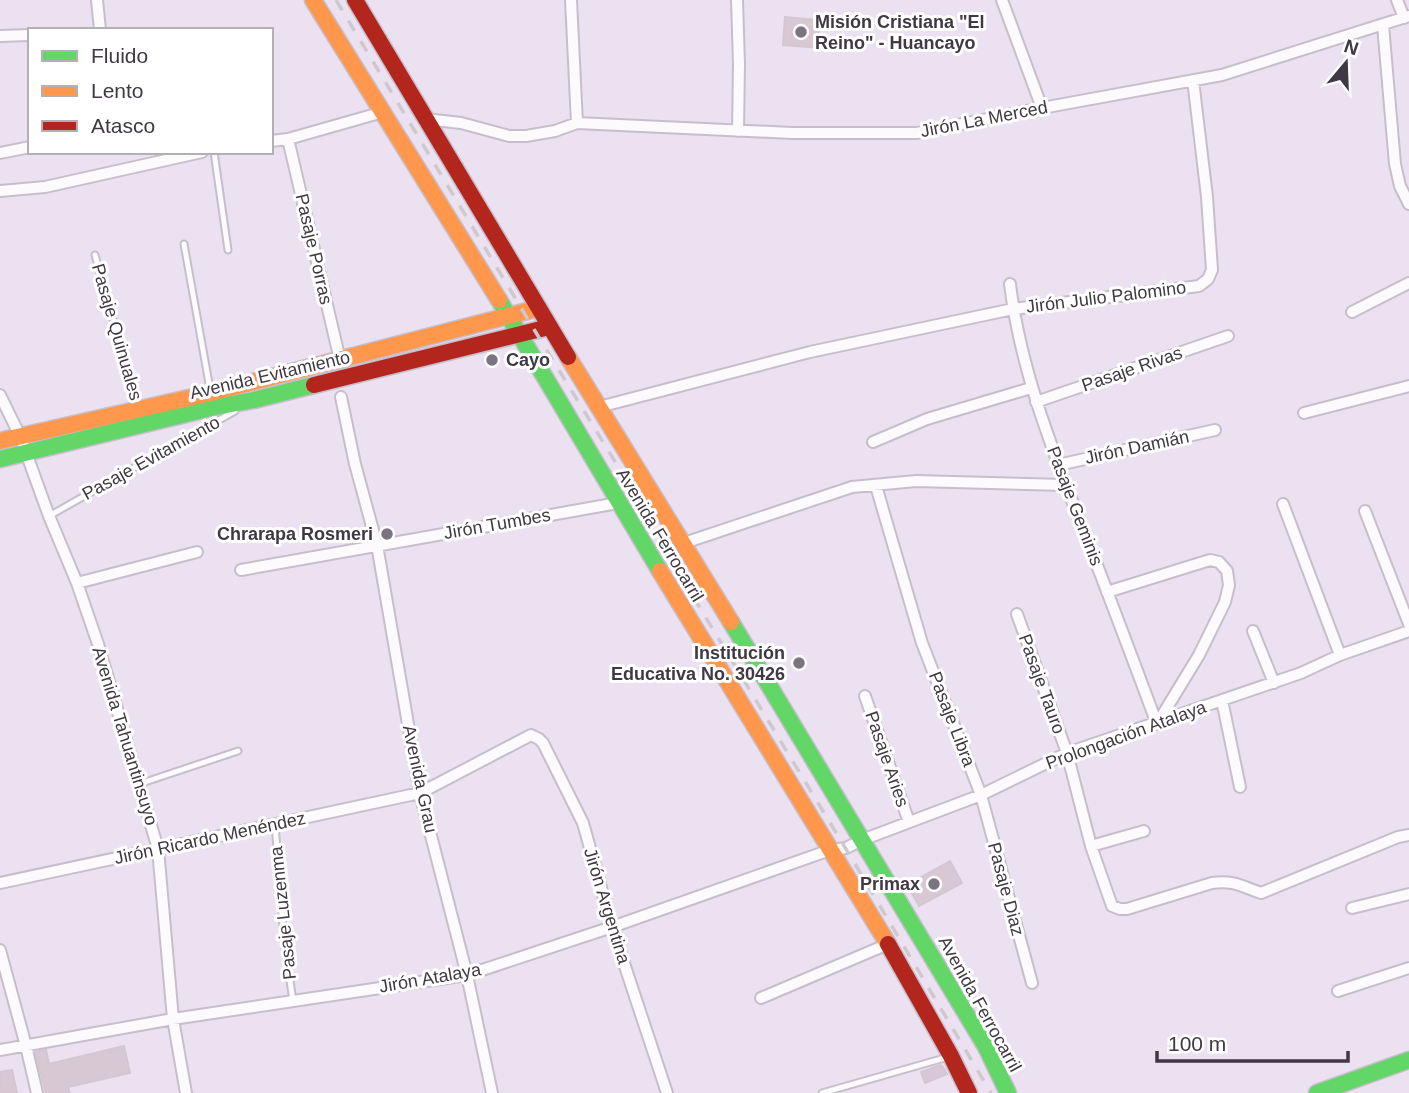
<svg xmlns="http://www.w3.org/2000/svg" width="1409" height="1093" viewBox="0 0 1409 1093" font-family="Arial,sans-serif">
	<rect width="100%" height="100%" fill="#ece1f1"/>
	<path fill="#d8c8d4" stroke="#d3c7d1" stroke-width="2" d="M785 17 817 20 821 48 783 45Z
		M950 861 962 883 919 906 907 885Z
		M124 1046 130 1073 68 1087 70 1093H46L35 1052 46 1050 49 1064Z
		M940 1065 943 1067 947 1074 925 1083 921 1072Z
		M12 1070 17 1093H0V1072Z"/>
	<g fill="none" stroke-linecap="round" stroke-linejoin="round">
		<defs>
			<path id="lane" d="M214 152 228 250
				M184 244 210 389
				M95 255 138 407
				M49 516 235 411
				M139 784 238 751
				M275 824 284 940 293 1001
				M822 1093 948 1057"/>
			<path id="street" d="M97 0 100 30
				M571 0 577 123
				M737 0 739 64 738 131
				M1002 0 1042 108
				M1397 0 1404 18
				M1383 25 1395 164 1400 186 1409 204
				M0 36 30 35
				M426 119 461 123 509 136H526L555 131 577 123 792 133H917L1042 108 1222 75 1409 16
				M288 139 340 360
				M271 141 288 139 383 112
				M0 153 30 147
				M0 191 45 187 202 152
				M1010 284C1020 367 1051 446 1081 524 1107 590 1132 657 1157 724
				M1352 312 1409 283
				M0 395 20 436 49 516 77 583 98 644 158 849 173 1019 186 1093
				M341 397 355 464 377 545 420 793 467 975 492 1093
				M1036 402 1228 336
				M599 407 810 352 1013 309 1199 286 1208 279 1212 270 1207 197 1193 80
				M1304 413 1409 386
				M873 442 927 419 1031 388
				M1058 465 1215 430
				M876 486 922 643 981 795 1032 983
				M1283 504 1340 655
				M1365 511 1409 624
				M684 543 852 487 916 481 1066 485
				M241 570 618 503
				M77 583 197 552
				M1107 592 1210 560 1219 562 1227 571 1229 585 1225 602 1199 655 1157 724
				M1017 614 1067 753 1091 846 1112 906 1120 909H1127L1212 883C1233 880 1241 886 1261 893L1398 837 1409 835
				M1253 631 1274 683
				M865 696 909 822
				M1222 700 1240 787
				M1091 846 1144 831
				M0 883 420 793 531 735 539 739 543 743 583 823 612 927 667 1093
				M1352 908 1409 894
				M0 950 26 1046 37 1093
				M1338 991 1409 968
				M761 998 888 944
				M0 1050 173 1019 467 975 612 927 830 850 846 848 862 840 981 795 1067 753 1301 673 1340 655 1409 631"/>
			<path id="fast" d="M499 300 660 571
				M0 459 215 407 254 400 314 385
				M731 622 986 1047 1008 1093
				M1317 1093 1409 1060"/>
			<path id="slow" d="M313 0 499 300
				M568 357 731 622
				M0 441 211 393 539 308
				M660 571 888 944"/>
			<path id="jam" d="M355 0 568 357
				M314 385 549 327
				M888 944 951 1056 969 1093"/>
		</defs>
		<use href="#lane" stroke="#c7becb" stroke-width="9"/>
		<use href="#street" stroke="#c7becb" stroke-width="14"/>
		<use href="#fast" stroke="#c7becb" stroke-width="19"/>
		<use href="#slow" stroke="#c7becb" stroke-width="19"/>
		<use href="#jam" stroke="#c7becb" stroke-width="19"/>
		<use href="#lane" stroke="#fcfafd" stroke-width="5"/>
		<use href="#street" stroke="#fcfafd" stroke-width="10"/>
		<use href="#fast" stroke="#63d668" stroke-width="16"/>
		<use href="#slow" stroke="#ff974d" stroke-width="16"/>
		<use href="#jam" stroke="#b3261e" stroke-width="16"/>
		<path stroke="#cdc9ce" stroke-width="3.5" stroke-dasharray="12 12" stroke-linecap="butt" d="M336 0 535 331 671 553 694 598 858 869 991 1093"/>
	</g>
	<g fill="#7c7381" stroke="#fff" stroke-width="2.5">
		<circle cx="801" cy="32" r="7"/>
		<circle cx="492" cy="360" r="7"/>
		<circle cx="387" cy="534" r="7"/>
		<circle cx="799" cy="663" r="7"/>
		<circle cx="934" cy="884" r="7"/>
	</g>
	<g text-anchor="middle" stroke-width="6" stroke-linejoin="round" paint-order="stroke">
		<g font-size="18" font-weight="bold" fill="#403844" stroke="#fff" text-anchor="end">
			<text x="815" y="28" text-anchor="start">Misión Cristiana "El<tspan x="815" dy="21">Reino" - Huancayo</tspan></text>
			<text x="506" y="366" text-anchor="start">Cayo</text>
			<text x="373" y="540">Chrarapa Rosmeri</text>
			<text x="785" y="659">Institución<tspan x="785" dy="21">Educativa No. 30426</tspan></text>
			<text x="920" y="890">Primax</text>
		</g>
		<g font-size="18" fill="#403844" stroke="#fff">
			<text transform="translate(984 119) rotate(-11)" y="6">Jirón La Merced</text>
			<text transform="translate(314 249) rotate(77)" y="6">Pasaje Porras</text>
			<text transform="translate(1106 297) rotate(-7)" y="6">Jirón Julio Palomino</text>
			<text transform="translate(117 332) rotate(74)" y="6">Pasaje Quinuales</text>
			<text transform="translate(1132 369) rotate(-19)" y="6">Pasaje Rivas</text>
			<text transform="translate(270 375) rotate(-13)" y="6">Avenida Evitamiento</text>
			<text transform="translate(1137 447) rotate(-12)" y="6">Jirón Damián</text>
			<text transform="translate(151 458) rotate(-29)" y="6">Pasaje Evitamiento</text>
			<text transform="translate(1075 506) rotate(69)" y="6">Pasaje Geminis</text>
			<text transform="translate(497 524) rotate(-10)" y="6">Jirón Tumbes</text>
			<text transform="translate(660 535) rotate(59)" y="6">Avenida Ferrocarril</text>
			<text transform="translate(1042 684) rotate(70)" y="6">Pasaje Tauro</text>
			<text transform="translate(952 719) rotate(69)" y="6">Pasaje Libra</text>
			<text transform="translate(1126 735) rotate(-20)" y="6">Prolongación Atalaya</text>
			<text transform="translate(125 736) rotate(73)" y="6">Avenida Tahuantinsuyo</text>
			<text transform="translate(887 759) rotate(71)" y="6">Pasaje Aries</text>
			<text transform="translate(420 779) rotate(78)" y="6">Avenida Grau</text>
			<text transform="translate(210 838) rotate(-12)" y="6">Jirón Ricardo Menéndez</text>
			<text transform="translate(1006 889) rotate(75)" y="6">Pasaje Diaz</text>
			<text transform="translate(607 906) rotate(73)" y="6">Jirón Argentina</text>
			<text transform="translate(283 913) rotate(-96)" y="6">Pasaje Luzenma</text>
			<text transform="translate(430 978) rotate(-10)" y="6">Jirón Atalaya</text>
			<text transform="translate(980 1004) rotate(61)" y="6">Avenida Ferrocarril</text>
		</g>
	</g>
	<rect x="28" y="28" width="245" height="126" fill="#ffffff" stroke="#b3afb4" stroke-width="2"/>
	<rect x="42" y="51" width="35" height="10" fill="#63d668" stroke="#b3afb4" stroke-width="2"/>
	<text x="91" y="63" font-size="21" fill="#403844">Fluido</text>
	<rect x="42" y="86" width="35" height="10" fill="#ff974d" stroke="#b3afb4" stroke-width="2"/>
	<text x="91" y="98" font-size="21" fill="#403844">Lento</text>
	<rect x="42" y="121" width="35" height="10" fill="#b3261e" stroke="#b3afb4" stroke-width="2"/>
	<text x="91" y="133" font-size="21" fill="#403844">Atasco</text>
	<g transform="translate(1346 63) rotate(19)" stroke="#ffffff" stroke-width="5" paint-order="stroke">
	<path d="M0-5L12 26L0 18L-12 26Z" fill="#403844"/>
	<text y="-10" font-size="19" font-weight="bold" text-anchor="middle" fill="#403844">N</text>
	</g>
	<path d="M1157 1051v10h191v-10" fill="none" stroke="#403844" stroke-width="3.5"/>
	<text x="1168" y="1051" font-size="21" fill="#403844" stroke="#ffffff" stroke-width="5" paint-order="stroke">100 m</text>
</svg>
